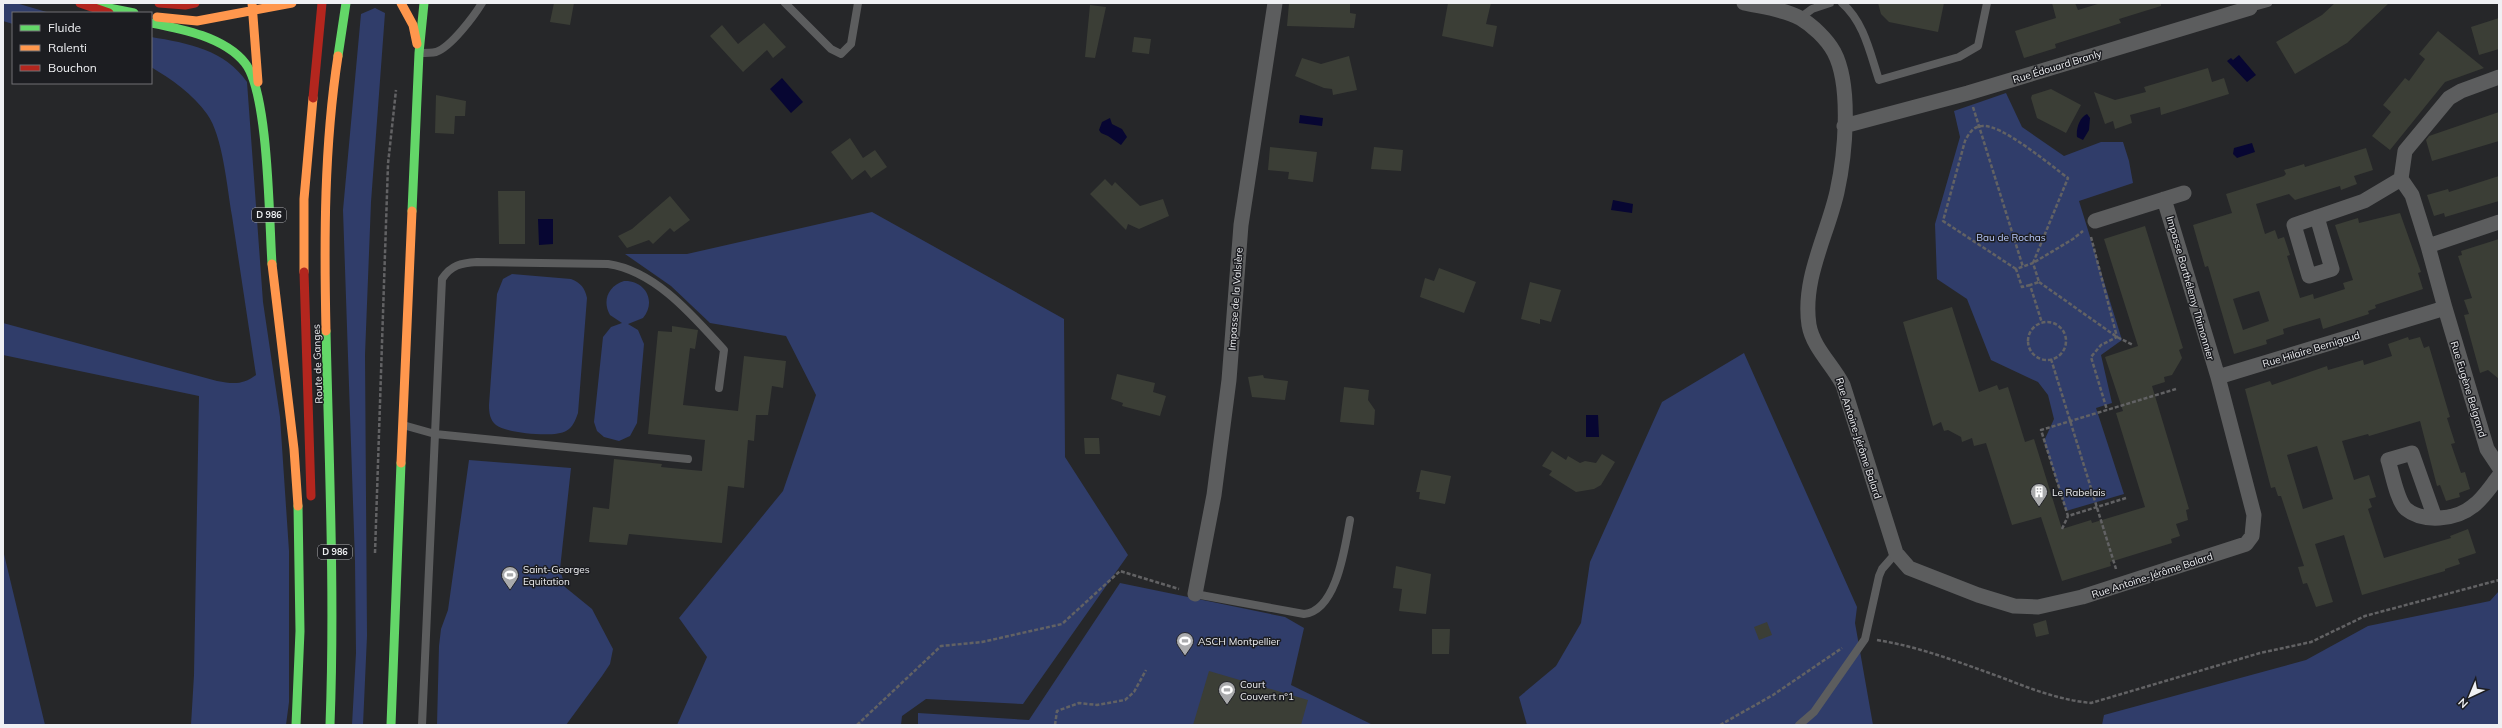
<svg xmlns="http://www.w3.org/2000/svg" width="2502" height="728" viewBox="0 0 2502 728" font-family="Mulish,sans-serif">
	<rect width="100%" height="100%" fill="#262729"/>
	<path fill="#303d6a" d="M3 3H16L50 13H13V24L3 21Z
		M375 8 385 13 371 202 365 355 367 636 363 725H352L356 653 355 561 343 210 361 14Z
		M151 37C188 43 225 50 247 82L263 302 280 417 289 551V702L286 725H191L194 675 199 396 3 355V323L217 381C233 384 243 385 256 375 248 322 240 269 232 216 227 188 223 136 207 114 193 94 171 79 151 67Z
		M2006 93 2022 127 2064 156 2101 142H2123L2129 161 2133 183 2079 201 2122 340 2101 355 2112 403 2096 408 2124 494 2066 511 2044 441 2054 419 2048 395 2038 382 1991 360 1967 299 1937 279 1935 224 1960 137 1954 111Z
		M872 212 1064 319 1065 457 1128 555 1023 704 926 699 902 716 901 725H677L707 657 679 618 783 491 816 395 786 336 710 323 671 286 625 254H687Z
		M512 274 571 279C581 283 585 288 587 298L578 413C575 421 573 427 566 431 555 438 506 433 496 425 490 420 489 413 489 405L497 294 503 279Z
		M624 281C645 280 657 301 643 318L628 324 638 330 644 344 637 423 630 436 619 441 604 437 597 431 594 422 603 337 611 327 622 323 610 315C602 301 608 286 624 281Z
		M1744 353 1857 607 1855 623 1873 725H1527L1519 697 1556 666 1581 623 1590 562 1662 402Z
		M469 460 571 468 560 569 565 587 592 609 613 649 610 664 602 676 566 725H437L439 646 441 629 448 610Z
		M3 550 45 725H3Z
		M1120 583 1285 617 1304 628 1291 685 1373 725H918V713L1029 720Z
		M2499 591V725H2102L2104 715 2306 660 2368 626 2490 601Z"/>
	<path fill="#070632" d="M2239 55 2256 75 2247 82 2227 61 2231 58 2233 60Z
		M782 78 803 102 791 113 770 89Z
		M2087 114 2090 118 2089 130 2083 140 2077 137C2076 129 2079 118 2087 114Z
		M1300 115 1323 118 1322 126 1299 123Z
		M1110 118 1112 124 1122 129 1127 137 1121 145 1108 136 1101 133 1099 130 1102 122Z
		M2252 143 2255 152 2237 158 2233 154 2234 148Z
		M1613 200 1633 204 1632 213 1611 210Z
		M538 219H553V244L539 245Z
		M1586 415H1598L1599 437H1586Z"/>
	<path fill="#3b3e36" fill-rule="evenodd" d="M554 3H574L570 25 550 22Z
		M1289 3H1350V13L1356 14 1354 28 1287 26Z
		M1448 3H1491L1486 24 1497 26 1493 47 1442 36Z
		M1878 3H1944L1938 32 1889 22 1881 14Z
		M2052 3H2075L2078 10 2101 3H2161V6L2119 19 2121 23 2055 44 2056 48 2024 58 2015 31 2056 18Z
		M2335 3H2389L2347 43 2295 74 2276 42 2322 15Z
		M1090 5 1106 7 1095 58 1085 57Z
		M2499 18V49L2479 55 2471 27Z
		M764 23 786 47 773 58 767 50 743 72 710 36 722 25 738 44Z
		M2438 31 2484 68 2445 82 2390 150 2372 136 2391 112 2383 105 2405 78 2409 81 2425 59 2419 54Z
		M1134 37 1151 39 1149 54 1132 52Z
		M1349 56 1357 90 1333 95 1332 89 1324 88 1295 76 1302 58 1321 64Z
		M2208 68 2212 82 2224 78 2229 94 2161 115 2160 107 2130 115 2132 123 2115 129 2113 121 2105 124 2094 92 2115 100 2146 92 2144 87Z
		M2051 89 2081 105 2066 133 2037 118 2031 98 2032 95Z
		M436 95 466 101 465 116H455L454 134 435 133Z
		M2499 112V141L2432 161 2426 140 2429 136Z
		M850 138 863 158 875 150 887 167 871 178 865 170 852 180 831 152Z
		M1270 147 1317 152 1313 182 1288 179 1289 172 1268 170Z
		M1374 147 1403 150 1401 171 1371 169Z
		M2366 148 2373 170 2354 176 2357 184 2341 190 2340 186 2295 200 2289 194 2256 204 2265 234 2275 230 2278 239 2284 237 2290 255 2287 256 2300 298 2313 294 2314 299 2345 289 2343 283 2353 280 2335 225 2358 218 2359 223 2400 213 2421 272 2418 273 2423 289 2375 305 2376 308 2368 311 2369 314 2323 329 2320 318 2283 329 2284 334 2266 340 2267 344 2234 354 2208 266 2205 267 2193 225 2232 213 2226 194 2284 176 2286 174 2284 170 2304 164 2305 167ZM2259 291 2269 321 2243 330 2233 299Z
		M2499 176V201L2445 217 2444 213 2434 216 2427 195 2448 189 2449 192Z
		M1105 179 1112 186 1115 182 1140 206 1163 199 1169 216 1139 229 1128 224 1126 230 1090 194Z
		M498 191H525V244H499Z
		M670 196 690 220 674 232 670 228 653 244 649 240 627 248 618 236 632 229Z
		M2145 226 2183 348 2179 350 2182 358 2172 375 2164 377 2165 382 2152 386 2189 509 2186 510 2188 520 2176 524 2180 536 2171 539 2172 543 2110 562 2111 566 2062 581 2041 517 2012 525 1986 443 1974 446 1972 438 1962 442 1961 437 1948 430 1944 431 1941 422 1933 426 1903 322 1952 307 1979 392 1997 385 1999 390 2008 387 2025 442 2034 439 2062 529 2091 520 2092 523 2145 507 2116 413 2123 411 2105 357 2138 346 2104 239Z
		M2499 239V379L2488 370 2480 373 2464 315 2469 314 2464 300 2472 298 2458 256 2462 255 2461 251Z
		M1439 268 1476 282 1464 313 1420 297 1425 278 1434 281Z
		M1530 282 1561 290 1551 322 1540 319V324L1521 319Z
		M672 326 698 330 695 349 690 348 683 405 738 411 744 356 786 361 783 388 772 386 768 415H756L754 441 748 440 744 488 728 486 722 543 629 534 627 545 589 542 593 507 609 509 614 459 662 464 661 467 702 471 705 440 648 434 658 331 672 332Z
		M2408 337 2409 340 2420 337 2424 348 2429 346 2450 417 2447 418 2455 443 2451 444 2461 473 2465 472 2470 489 2459 493 2460 497 2446 501 2440 485 2437 486 2420 421 2369 436 2368 434 2342 441 2354 480 2369 475 2376 497 2369 499 2372 507 2368 509 2384 558 2451 538 2450 536 2468 529 2476 553 2458 559 2460 564 2445 569V571L2362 595 2344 535 2315 544 2333 602 2316 607 2307 583 2303 584 2298 567 2304 566 2281 496H2278L2275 487 2271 488 2245 389 2270 381 2272 385 2327 366 2328 370 2363 360 2364 365 2392 356 2388 344ZM2317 446 2333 499 2303 509 2287 455Z
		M1117 374 1155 383 1153 392 1166 396 1160 416 1122 406 1123 403 1111 399Z
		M1263 375 1264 378 1288 381 1285 400 1252 397 1248 377Z
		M1344 387 1369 390 1368 400 1375 410 1374 425 1340 422Z
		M1084 438H1099L1100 454H1085Z
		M1552 451 1566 460 1568 456 1580 463 1585 461 1596 463 1602 454 1615 462 1601 485 1594 489 1576 492 1549 475 1552 471 1542 466Z
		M1421 470 1451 476 1445 504 1419 499 1420 492H1416Z
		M1396 566 1431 574 1426 614 1399 611 1402 589 1393 588Z
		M2046 620 2049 634 2036 637 2033 624Z
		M1767 622 1772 635 1759 640 1754 627Z
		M1432 629H1450L1449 654H1432Z
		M1209 671 1308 700 1301 725H1193Z"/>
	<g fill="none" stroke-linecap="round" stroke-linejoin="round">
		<path stroke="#626264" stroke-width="2.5" stroke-dasharray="4 2" stroke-linecap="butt" d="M1973 107 2023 267
			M2091 237 2117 337 2101 345 2091 357 2107 410
			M2016 269 1943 221 1965 141C1968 135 1973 126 1982 126 2002 124 2050 165 2068 178L2033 263 2073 239 2083 231
			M2039 282 2117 337 2133 345
			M2030 285 2022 287 2016 269 2033 263 2039 282 2030 285 2042 323
			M2028 341a19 19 0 1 1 38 0a19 19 0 1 1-38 0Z
			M2051 359 2116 569
			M2126 498 2068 516 2041 430 2176 389
			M2062 529 2068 516
			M375 553 388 164 396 90
			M1877 640C1921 647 1961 663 2003 678 2031 689 2060 700 2091 703L2260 653 2311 642 2365 616 2499 580
			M857 725 941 646 982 642 1062 624 1120 571 1179 589
			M1055 725 1057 711 1079 703 1097 705 1125 700 1134 692 1146 670
			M1720 725 1773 695 1842 648"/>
		<path stroke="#5c5d5e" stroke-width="8" d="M785 3 831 49 841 54 851 44 858 3
			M1842 3C1864 22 1870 53 1879 80L1959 57 1978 46 1987 3
			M2250 8 2268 3
			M1800 18 1812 9 1830 3
			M420 53C425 53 431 53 436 52 451 47 474 16 482 3
			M403 425 435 434 422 725
			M688 459 435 434 442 279C451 265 461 263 477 262L608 264C656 271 694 317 724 350L719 388
			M1195 594 1304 614C1337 611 1345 546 1350 520
			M1799 725 1814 712 1865 639 1879 576 1882 569 1896 553"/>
		<path stroke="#5c5d5e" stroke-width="15" d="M1744 3C1762 7 1783 9 1800 18 1812 25 1827 39 1834 52 1852 86 1845 156 1837 192 1827 236 1802 279 1809 325 1813 348 1833 365 1843 385L1896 553 1909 568 1978 595 2014 606 2038 607 2082 597 2246 544 2252 536 2254 515 2218 377 2445 308 2428 246 2499 222
			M1844 126 1968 93 2250 8
			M2164 199 2218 377
			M2317 217 2332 269 2309 276 2294 225 2364 201 2401 179
			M2095 221 2184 193
			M2428 246 2412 195 2401 179 2405 151 2449 98 2461 91 2499 77
			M2445 308 2487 449 2499 467
			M2435 518 2412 453 2388 460C2392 472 2397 501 2406 509 2423 523 2456 520 2473 506 2483 499 2491 486 2499 476
			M1195 594 1214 495 1229 380 1241 225 1275 3"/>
		<path stroke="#63d668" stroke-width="9" d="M89 4 134 13
			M151 23C182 29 224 37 245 63 269 93 269 222 272 264
			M338 56 346 3
			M412 211 419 53 424 3
			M326 331C329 463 335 593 330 725
			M296 725 300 631 298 506
			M391 725 401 463"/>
		<path stroke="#ff974d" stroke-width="9" d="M252 3 258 82
			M401 3 413 25 417 44
			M157 17 197 21 292 3
			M272 264 294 449 298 506
			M304 272V199L313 98
			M326 331C324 239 324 147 338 56
			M401 463 412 211"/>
		<path stroke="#b3261e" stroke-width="9" d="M80 3 109 13
			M159 3 185 5 195 3
			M313 98 322 3
			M304 272 311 496"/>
	</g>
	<defs>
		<symbol id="building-pin" viewBox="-11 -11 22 30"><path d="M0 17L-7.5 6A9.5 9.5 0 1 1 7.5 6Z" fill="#a9aaac" stroke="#1c1d21"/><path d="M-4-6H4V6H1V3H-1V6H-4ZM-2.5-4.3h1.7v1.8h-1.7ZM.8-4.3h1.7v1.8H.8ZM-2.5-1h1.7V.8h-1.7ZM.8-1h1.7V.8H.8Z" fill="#fff"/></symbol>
		<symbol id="stadium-pin" viewBox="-11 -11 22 30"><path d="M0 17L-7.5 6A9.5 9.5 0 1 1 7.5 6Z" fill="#a9aaac" stroke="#1c1d21"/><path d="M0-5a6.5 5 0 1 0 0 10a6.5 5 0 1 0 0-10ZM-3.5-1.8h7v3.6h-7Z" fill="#fff"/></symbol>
	</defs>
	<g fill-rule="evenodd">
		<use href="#building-pin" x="2029" y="482" width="20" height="27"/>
		<use href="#stadium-pin" x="500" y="565" width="20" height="27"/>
		<use href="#stadium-pin" x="1175" y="631" width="20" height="27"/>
		<use href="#stadium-pin" x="1217" y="680" width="20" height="27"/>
	</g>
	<g text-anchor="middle" stroke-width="3" stroke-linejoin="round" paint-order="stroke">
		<g fill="#1c1d21" stroke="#b0b1b4" stroke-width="1">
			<rect x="252" y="208" width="34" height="14" rx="3"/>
			<rect x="318" y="545" width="34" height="14" rx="3"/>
		</g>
		<g font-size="9" font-weight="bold" fill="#eff0f3">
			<text x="269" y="218">D 986</text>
			<text x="335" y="555">D 986</text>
		</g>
		<g font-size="10" fill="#eff0f3" stroke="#1c1d21">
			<text transform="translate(2057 66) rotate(-17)" y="4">Rue Édouard Branly</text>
			<text transform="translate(2191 288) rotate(74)" y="4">Impasse Barthélemy Thimonnier</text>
			<text transform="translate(1235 299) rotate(-86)" y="4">Impasse de la Valsière</text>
			<text transform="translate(2311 349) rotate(-17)" y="4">Rue Hilaire Bernigaud</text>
			<text transform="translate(317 364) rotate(-92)" y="4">Route de Ganges</text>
			<text transform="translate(2469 389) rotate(73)" y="4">Rue Eugène Belgrand</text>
			<text transform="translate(1859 438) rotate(72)" y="4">Rue Antoine-Jérôme Balard</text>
			<text transform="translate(2152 575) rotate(-18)" y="4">Rue Antoine-Jérôme Balard</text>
		</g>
		<g font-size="10" fill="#bacbfe" stroke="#1c1d21">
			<text x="2011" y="241">Bau de Rochas</text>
		</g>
		<g font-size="10" fill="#eff0f3" stroke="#1c1d21" text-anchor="start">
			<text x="2052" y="496">Le Rabelais</text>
			<text x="523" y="573">Saint-Georges<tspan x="523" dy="12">Equitation</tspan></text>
			<text x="1198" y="645">ASCH Montpellier</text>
			<text x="1240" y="688">Court<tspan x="1240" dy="12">Couvert n°1</tspan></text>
		</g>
	</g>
	<rect width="2502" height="728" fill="none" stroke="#eff0f3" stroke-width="8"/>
	<rect x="12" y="12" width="140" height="72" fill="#1c1d21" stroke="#707175"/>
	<rect x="20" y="25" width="20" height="6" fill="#63d668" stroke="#707175"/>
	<text x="48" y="32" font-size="12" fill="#eff0f3">Fluide</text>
	<rect x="20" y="45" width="20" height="6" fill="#ff974d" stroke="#707175"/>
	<text x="48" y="52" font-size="12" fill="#eff0f3">Ralenti</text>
	<rect x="20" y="65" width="20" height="6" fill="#b3261e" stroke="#707175"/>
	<text x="48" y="72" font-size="12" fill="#eff0f3">Bouchon</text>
	<g transform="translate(2470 696) rotate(224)" stroke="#1c1d21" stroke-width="3" paint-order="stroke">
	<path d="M0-3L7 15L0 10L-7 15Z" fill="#eff0f3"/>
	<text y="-6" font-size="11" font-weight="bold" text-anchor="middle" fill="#eff0f3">N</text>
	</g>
</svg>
